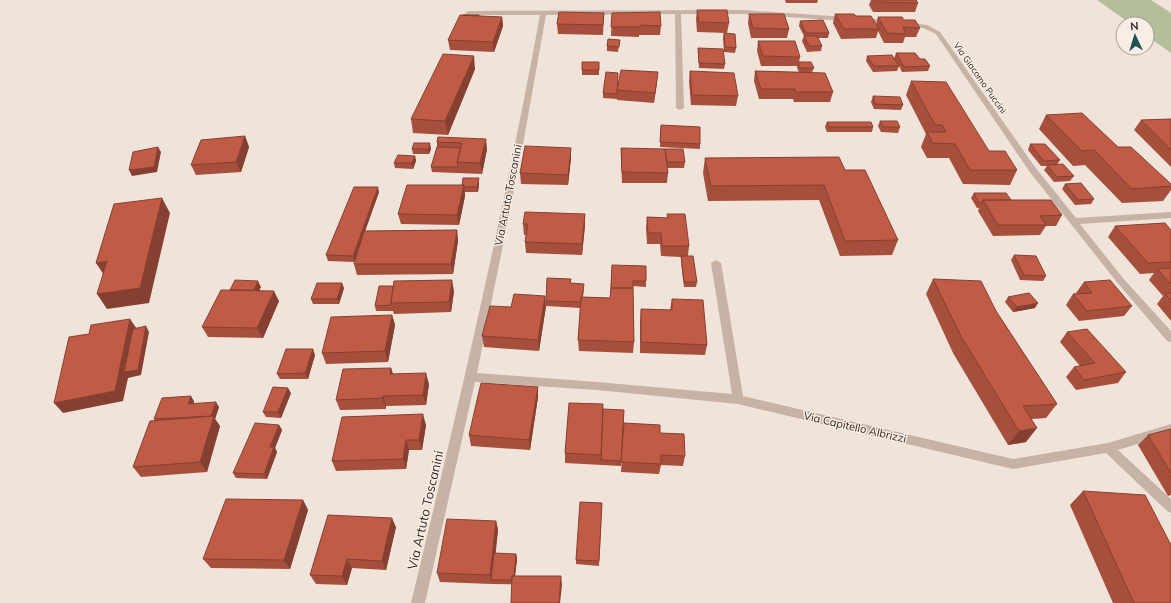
<svg xmlns="http://www.w3.org/2000/svg" width="1171" height="603" viewBox="0 0 1171 603" font-family="Mulish,sans-serif">
	<rect width="100%" height="100%" fill="#f0e3d9"/>
	<path fill="#b4be9a" d="M1097 0H1151L1171 13V53L1147 36V24H1131Z"/>
	<g fill="none" stroke-linecap="round" stroke-linejoin="round">
		<path fill="#c7b3a5" fill-rule="evenodd" d="M743 10 890 20 893 22 890 24 743 14H681L684 108 680 110 676 108 675 14 546 15 520 161 477 373 597 382 732 394 711 263 716 260 721 263 743 396 1013 459 1108 443 1171 424V434L1118 450 1171 499V513L1167 511 1106 453 1013 469 738 404 597 390 475 382 425 603H411C458 408 504 212 540 15H468L465 13 468 11Z
			M906 22 927 25 940 32 1035 167 1076 218 1171 212V218L1080 224 1122 277 1171 331V342L1167 341 1116 281 1029 171 936 34 923 28 904 25V23Z"/>
	</g>
	<path fill="#a54f3c" d="M785 0H818L817 3H786Z
		M871 0H916L918 3 915 12H873L869 5Z
		M697 10 729 23 727 33 697 32 696 19Z
		M604 13 603 35 558 34 557 24Z
		M612 13 661 26 660 35H639V37L611 36Z
		M749 14 789 29 787 38H751L748 23Z
		M835 14 856 16 876 25 878 17 904 20 920 28 916 37H905L903 43H884L878 31 876 38 841 39 833 23Z
		M479 16 502 17 503 26 494 52 450 50 448 40Z
		M800 21 829 33 828 38H818L822 46 821 51 807 52 802 41 804 36 799 26Z
		M724 33 736 48 735 53 724 52 723 38Z
		M758 41 800 57 799 62 814 68 812 72 833 92 830 102H794L793 99H759L754 81 755 71 799 72 797 68V66H761L757 51Z
		M619 45 618 52 607 51V46Z
		M698 48 725 64 724 69 699 68 698 53Z
		M896 53 920 59 930 66 928 71 902 72 899 66 897 71 873 72 866 61 867 56 894 59Z
		M582 62H599V75H582Z
		M475 69 448 135 413 133 411 119Z
		M690 71 738 96 736 106 691 105 689 81Z
		M911 81 989 151 1017 170 1010 185 963 184 949 158H927L921 147 926 134 906 95Z
		M657 82 654 103 617 100V99L603 98V93L617 90Z
		M873 96 903 105 901 110 874 109 871 102Z
		M1046 115 1118 147 1171 184V190L1163 201 1122 203 1085 165 1073 166 1039 129Z
		M1171 119V167L1134 130 1141 120Z
		M880 121 900 127 898 133 881 132 878 126Z
		M827 122 873 127 872 132H827L825 127Z
		M661 125 700 144V149L660 147Z
		M245 136 249 147 241 172 196 175 191 165Z
		M438 137 487 149 482 174 432 172 431 167 437 147V142Z
		M1030 144 1060 160 1057 165 1074 176 1070 181 1054 182 1044 170 1047 166H1041L1028 150Z
		M621 148 685 162 684 168H667L668 173 667 183H622L621 159Z
		M412 149H431L429 154H413Z
		M415 156 416 161 413 169 395 168 394 163Z
		M571 158 568 185 521 184 520 173Z
		M705 158 845 170 898 240 892 255 840 256 819 200 708 201 703 173Z
		M479 184 478 192H465V196L459 225 401 224 398 214 462 185Z
		M1065 184 1094 199 1091 204 1075 205 1062 189Z
		M379 192 365 231 457 230 458 241 453 274 357 275 354 264 357 255 354 262 328 261 326 255Z
		M974 193 1011 200 1062 215 1056 226H1046L1040 235 993 236 978 211 979 208H977L971 198Z
		M585 214V225L582 255 526 253 525 242 526 235H524L523 224Z
		M667 214 689 246 688 256 697 282 696 287H684L681 262V257L661 256 660 244H647L646 228 647 217 667 218Z
		M1115 226 1171 230V321L1157 304 1163 296 1149 280 1154 273 1140 274 1108 237Z
		M1014 255 1046 276 1043 281 1020 280 1011 260Z
		M612 265 646 281V287L633 286 634 342 633 353 579 351 578 340 581 308 546 306V301L571 283 584 289 583 297 610 298Z
		M933 279 996 311 1057 404 1046 418 1032 419 1026 442 1008 445 953 353 926 294Z
		M1084 282 1132 306 1124 316 1079 321 1066 305 1073 294H1077L1076 293Z
		M261 287 259 290 279 301 263 338 208 337 202 327 230 290Z
		M344 288 339 304H313L311 299Z
		M454 291 451 312 394 314 393 311H376L375 306Z
		M545 296 546 306 539 351 484 347 482 336Z
		M1008 297 1035 308 1013 312 1005 302Z
		M672 299 707 345 705 355 640 353V320L641 309 670 310Z
		M392 315 395 325 388 362 326 364 322 353Z
		M1067 332 1126 372 1118 383 1076 390 1066 377 1074 367 1080 366 1060 342Z
		M315 355 308 379H280L277 374Z
		M391 368 393 374 429 384 426 405 386 406V409L340 410 336 400Z
		M538 387V397L530 450 471 446 469 435Z
		M291 393 281 418 266 417 263 412Z
		M194 401V403L219 407 215 419 220 426 207 472 141 477 133 467 155 420 154 419Z
		M624 410 621 466 565 463V453Z
		M624 423 660 433 685 456 683 466 661 465 659 474 621 472Z
		M279 425 282 430 275 448 277 452 267 479 236 478 233 473Z
		M426 425 422 450H409L406 469 336 471 332 461Z
		M1171 429V495L1168 496 1138 445 1148 435Z
		M1083 491 1171 603H1113L1070 505Z
		M303 500 308 510 290 569 211 568 203 559Z
		M602 503 599 566 576 564V560Z
		M496 521 498 530 495 554H516L517 559 515 576 562 585 492 584 440 582 437 573Z
		M396 527 386 570 352 568 347 585 316 584 310 575Z"/>
	<path fill="#864031" d="M502 17 503 26 494 52 493 42Z
		M474 56 475 69 448 135 445 121Z
		M658 72 657 82 654 103 655 93Z
		M245 136 249 147 241 172 236 162Z
		M486 139 487 149 482 174 480 163Z
		M430 143 431 149 429 154 428 149Z
		M158 147 161 152 157 172 132 176 129 170Z
		M571 148V158L568 185V175Z
		M415 156 416 161 413 169 412 163Z
		M479 178V184L478 192 477 187Z
		M464 185 465 196 459 225 457 215Z
		M378 187 379 192 354 262 353 256Z
		M162 198 170 213 149 303 107 309 97 294Z
		M585 214V225L582 255V244Z
		M457 230 458 241 453 274 451 264Z
		M107 261 106 278 96 263Z
		M452 280 454 291 451 312 449 302Z
		M258 281 261 287 254 301 251 295Z
		M342 283 344 288 339 304 337 299Z
		M274 291 279 301 263 338 257 328Z
		M545 296 546 306 539 351 538 340Z
		M1038 303 1035 308 1013 312 1017 307Z
		M392 315 395 325 388 362 385 351Z
		M130 319 137 329 146 326 149 332 141 375 128 378 123 401 63 413 54 403Z
		M313 349 315 355 308 379 305 373Z
		M391 368 394 378 390 374Z
		M426 373 429 384 426 405 423 395Z
		M538 387V397L530 450 529 440Z
		M288 388 291 393 281 418 278 412Z
		M191 396 194 401 192 409 188 404Z
		M383 396 386 406V409L382 398Z
		M216 402 219 407 215 419 220 426 207 472 200 462 211 416Z
		M423 414 426 425 422 450 419 440Z
		M279 425 282 430 275 448 277 452 267 479 264 474 270 447Z
		M1037 428 1026 442 1008 445 1019 431Z
		M406 440 409 450 406 469 403 459Z
		M303 500 308 510 290 569 284 560Z
		M392 518 396 527 386 570 382 561Z
		M496 521 498 530 493 580H491L490 575Z
		M516 554 517 559 514 585 513 580Z
		M347 559 352 568 347 585 342 576Z
		M561 576 562 585 560 603H559Z"/>
	<path fill="#c05c46" stroke="#864031" d="M874 0H916L918 3 876 2Z
		M697 10H727L729 23 699 22Z
		M559 12 604 13 603 25 557 24Z
		M660 12 661 26 640 25V27H611L612 13Z
		M749 14H784L789 29 753 28Z
		M835 14H854L856 16H871L879 29H844Z
		M460 15 502 17 493 42 448 40Z
		M463 15H479V16Z
		M878 17H902L904 20H915L920 28 903 27 906 34 887 33Z
		M823 20 829 33H806L800 21Z
		M724 33 735 34 736 48 725 47Z
		M804 36H817L822 46H809Z
		M608 39 620 40 619 47 607 46Z
		M758 41H795L800 57 763 56Z
		M698 48 723 49 725 64 699 63Z
		M896 53H915L920 59H925L930 66 904 67Z
		M443 54 474 56 445 121 411 119Z
		M892 55 899 66H874L867 56Z
		M582 62H599V70H582Z
		M798 62H811L814 68H800Z
		M621 70 658 72 655 93 617 90Z
		M690 71 734 73 738 96 692 95Z
		M755 71 825 73 833 92H796L795 89H761Z
		M606 72 618 73 617 94 603 93Z
		M911 81 946 82 989 151H1005L1017 170H970L955 144 933 143 927 132H946L942 125H935Z
		M873 96 900 97 903 105 875 104Z
		M1082 113 1118 147H1131L1171 184V186L1132 189 1094 150 1082 151 1046 115Z
		M1171 119V150L1141 120Z
		M880 121H897L900 127H883Z
		M827 122H871L873 127H829Z
		M661 125 700 127V144L660 142Z
		M245 136 236 162 191 165 201 140Z
		M438 137 486 139 480 163 457 162 462 143 437 142Z
		M414 143H430L428 149H412Z
		M1030 144H1045L1060 160 1044 161Z
		M525 146 571 148 568 175 520 173Z
		M158 147 154 167 129 170 133 152Z
		M437 147 461 148 457 162 458 167H431Z
		M621 148 665 149 668 173 622 172Z
		M665 149H683L685 162H667Z
		M398 155 415 156 412 163H394Z
		M839 157 845 170H865L898 240 845 241 824 185 711 186 705 158Z
		M1063 164 1074 176 1057 177 1047 165Z
		M463 178H479L477 187H464V185H462Z
		M1081 183 1094 199 1078 200 1065 184Z
		M407 185H464L457 215 398 214Z
		M354 187H378L353 256 326 255Z
		M974 193H1006L1011 200H983L982 203H979Z
		M162 198 140 288 97 294 107 261 96 263 114 204Z
		M983 200H1051L1062 215 1040 216 1046 225H998Z
		M525 212 585 214 582 244 525 242 528 224H523Z
		M667 214H685L689 246H662L661 233H648L647 217 668 218Z
		M1165 223 1171 230V262L1148 263 1115 226Z
		M457 230 451 264H354L364 231Z
		M1014 255 1036 256 1046 276 1024 275Z
		M681 256H693L697 282H684Z
		M612 265 646 266V281H633V288H611Z
		M1171 268V284L1157 269Z
		M547 278 571 279 570 283 584 284 581 302 546 301Z
		M933 279 981 281 996 311 1057 404 1023 406 1037 428 1019 431 962 338Z
		M235 280 258 281 254 290H230Z
		M452 280 449 302 391 303 394 281Z
		M1110 280 1132 306 1087 311 1073 294 1092 293 1084 282Z
		M317 283H342L337 299H311Z
		M379 286H393L391 303V305L375 306Z
		M611 288H633L634 342 578 340 581 297 610 298Z
		M221 290 274 291 257 328 202 327Z
		M1029 293 1038 303 1017 307 1008 297Z
		M1171 293V300L1165 294Z
		M514 294 545 296 538 340 482 336 490 306 511 307Z
		M672 299 703 300 707 345 641 342V309L672 310Z
		M392 315 385 351 322 353 331 317Z
		M130 319 115 391 54 403 69 337 89 334 91 325Z
		M146 326 138 370 124 372 133 329Z
		M1087 329 1126 372 1084 380 1074 367 1095 363 1067 332Z
		M286 349H313L305 373 277 374Z
		M391 368 390 374 426 373 423 395 383 396 382 398 336 400 343 369Z
		M481 383 538 387 529 440 469 435Z
		M273 387 288 388 278 412H263Z
		M191 396 188 404 216 402 211 416 154 419 162 398Z
		M569 403 603 404 601 455 565 453Z
		M603 409 624 410 621 461 601 460Z
		M423 414 419 440H406L403 459 332 461 342 417Z
		M214 416 200 462 133 467 150 421Z
		M255 423 279 425 270 447H274L264 474 233 473Z
		M624 423 660 425V433L684 434 685 456 661 455V464L621 462Z
		M1171 429V473L1148 435Z
		M1083 491 1145 495 1171 545V603H1134Z
		M226 499 303 500 284 560 203 559Z
		M580 502 602 503 599 561 576 560Z
		M328 515 392 518 382 561 347 559 342 576 310 575Z
		M447 519 496 521 490 575 437 573Z
		M494 553 516 554 514 576H512V580H491Z
		M512 576H561L559 603H511Z"/>
	<g text-anchor="middle" stroke-width="3" stroke-linejoin="round" paint-order="stroke">
		<g font-size="9" fill="#332a26" stroke="#f8eee5">
			<text transform="translate(980 78) rotate(55)" y="3">Via Giacomo Puccini</text>
		</g>
		<g font-size="11" fill="#332a26" stroke="#f8eee5">
			<text transform="translate(508 195) rotate(-79)" y="4">Via Artuto Toscanini</text>
			<text transform="translate(855 427) rotate(13)" y="4">Via Capitello Albrizzi</text>
		</g>
		<g font-size="13" fill="#332a26" stroke="#f8eee5">
			<text transform="translate(425 510) rotate(-77)" y="5">Via Artuto Toscanini</text>
		</g>
	</g>
	<g transform="translate(1135 36) rotate(356)"><circle r="19" fill="#f8eee5" stroke="#a9a099"/>
	<path d="M0-3L7 15L0 10L-7 15Z" fill="#1e5253"/>
	<text y="-6" font-size="11" font-weight="bold" text-anchor="middle" fill="#332a26">N</text>
	</g>
</svg>
